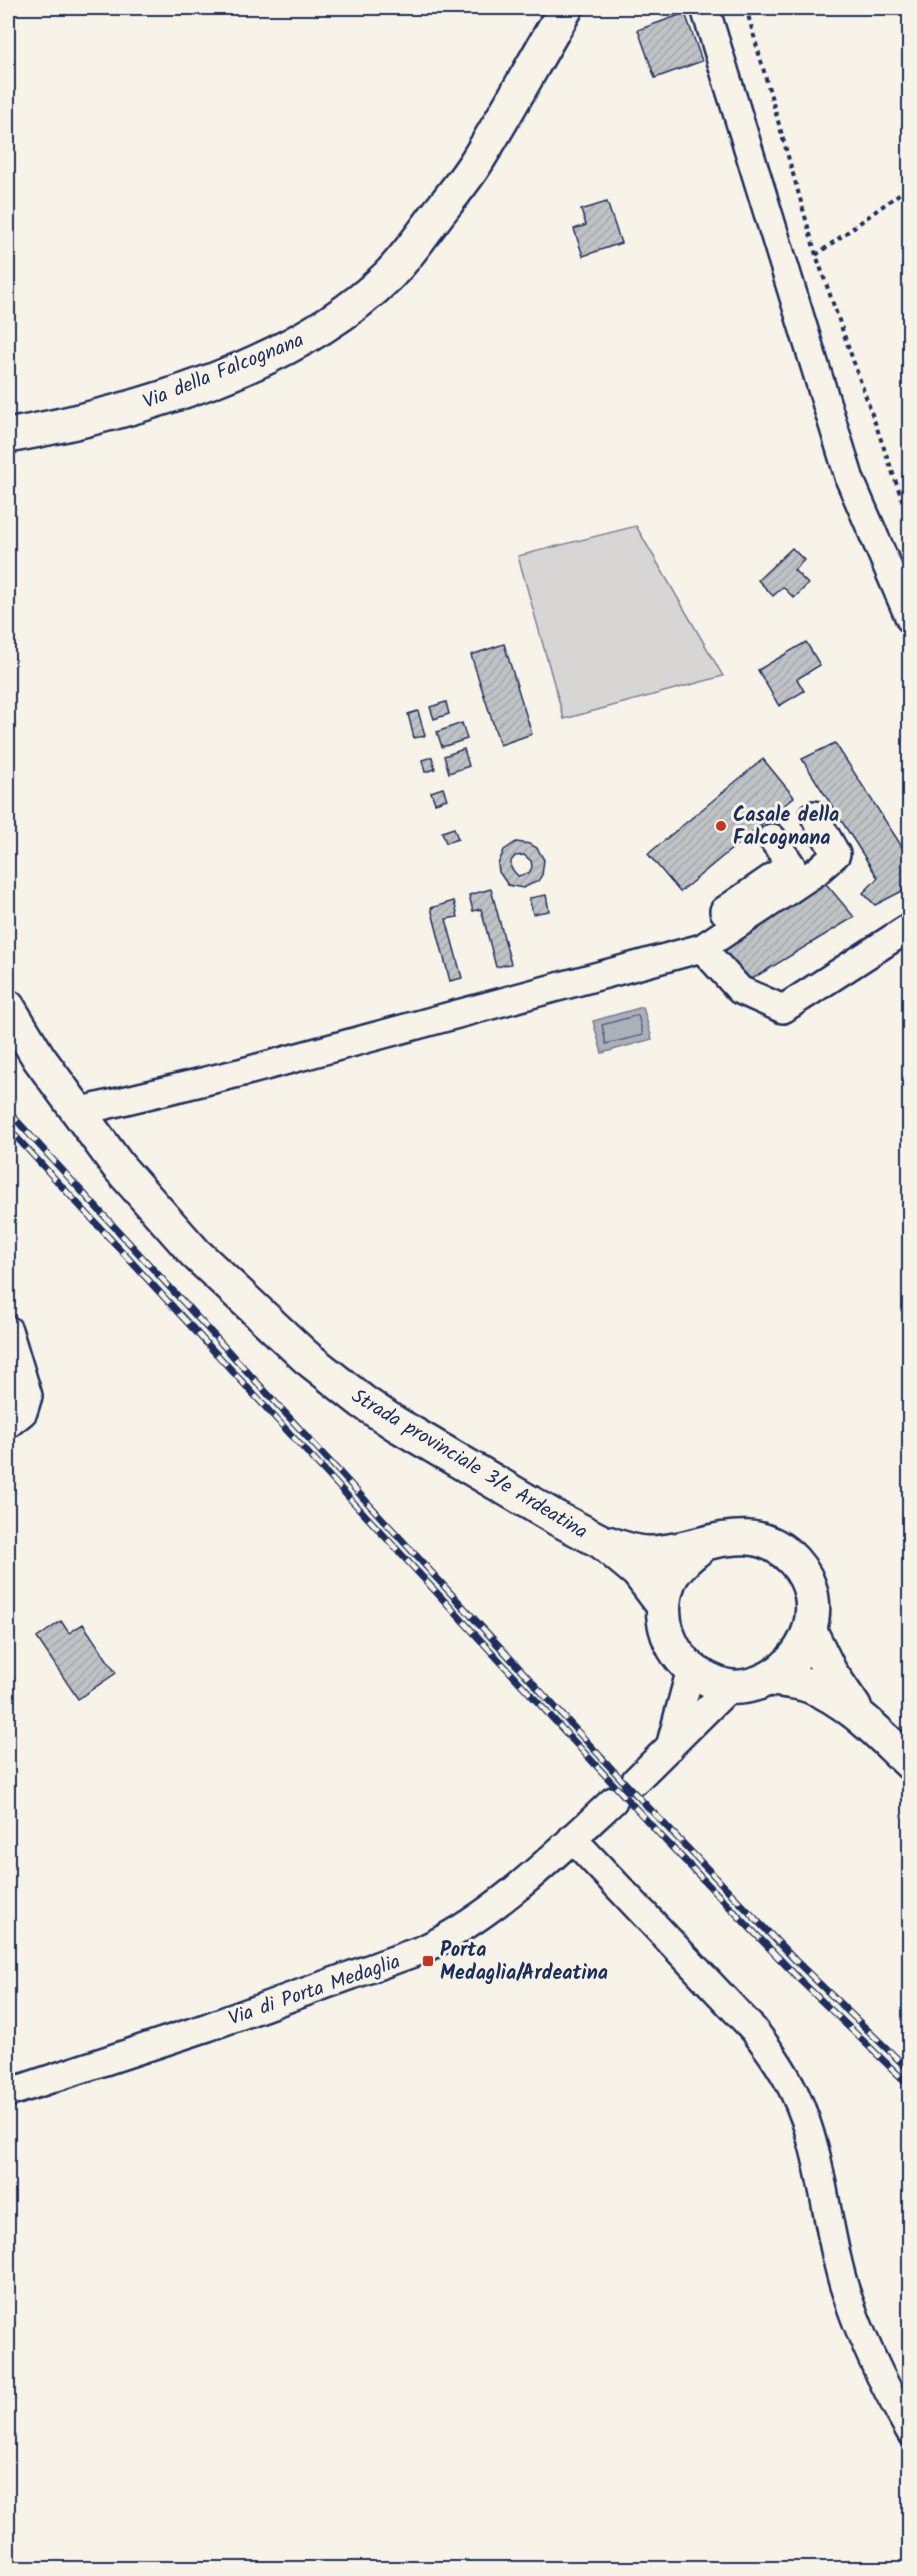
<svg xmlns="http://www.w3.org/2000/svg" width="917" height="2576" viewBox="0 0 917 2576" font-family="Kalam,sans-serif">
	<defs>
		<pattern id="building-hatch" width="6" height="6" patternUnits="userSpaceOnUse" patternTransform="scale(1.5)"><rect width="6" height="6" fill="#c0c3c5"/><path d="M-1 1l2-2M0 6l6-6M5 7l2-2" fill="none" stroke="#a4a8ac"/></pattern>
	</defs>
	<rect width="100%" height="100%" fill="#f7f3e8"/>
	<filter id="ink" filterUnits="userSpaceOnUse"><feTurbulence type="fractalNoise" baseFrequency=".0167" numOctaves="2"/><feDisplacementMap in="SourceGraphic" scale="12" xChannelSelector="R" yChannelSelector="G"/><feConvolveMatrix kernelMatrix="1 2 1 2 8 2 1 2 1" color-interpolation-filters="sRGB"/></filter>
	<g filter="url(#ink)">
		<path fill="#d7d6d4" stroke="#798299" stroke-width="1.5" d="M636 526 723 676 564 719 518 556Z"/>
		<path fill="#acb0b9" stroke="#727c95" stroke-width="1.5" d="M643 1007 652 1039 602 1053 593 1021Z"/>
		<g fill="none" stroke-linecap="round" stroke-linejoin="round">
			<path stroke="#556382" stroke-width="1.5" d="M638 1015 643 1035 606 1044 602 1025Z"/>
		</g>
		<path fill="url(#building-hatch)" stroke="#1b2f5e" stroke-width="1.5" fill-rule="evenodd" d="M685 13 702 61 655 78 638 30Z
			M607 202 621 243 583 256 574 229 586 225 581 210Z
			M792 548 804 560 794 570 808 584 794 598 783 587 773 596 758 580Z
			M806 642 820 665 797 679 804 691 779 706 758 670Z
			M504 644 532 734 500 745 471 655Z
			M446 702 449 714 434 719 430 707Z
			M418 711 425 736 414 738 408 714Z
			M462 723 467 739 442 747 437 732Z
			M835 743 910 859V887L875 905 863 893 878 878 802 759Z
			M464 749 469 766 449 773 444 756Z
			M432 757 435 769 425 772 422 760Z
			M763 759 794 797 680 892 648 854Z
			M443 788 447 799 435 803 431 792Z
			M454 828 458 839 446 843 442 832Z
			M516 842 530 844 537 848 544 860 542 875 538 881 523 888 508 885 499 872 498 864 504 850ZM524 855 531 861 532 867 529 873 518 876 511 868V861L515 856Z
			M822 879 854 917 747 982 716 941 746 922 754 932Z
			M491 889 511 964 496 967 481 909 473 911 469 895Z
			M546 895 549 911 533 914 529 898Z
			M454 901 458 917 446 919 462 978 450 981 431 908Z
			M61 1621 69 1633 83 1624 116 1673 78 1699 37 1638Z"/>
		<g fill="none" stroke-linecap="round" stroke-linejoin="round">
			<defs>
				<path id="minor" d="M705 8 850 480 910 619
					M724 911 791 865 772 838
					M702 948 816 872 836 854 814 815
					M77 1112 243 1072 702 948 740 990 783 1009 910 927
					M8 1330 28 1396 23 1412 8 1424
					M670 1747 691 1669
					M636 1780 730 1687
					M572 1838 754 2030C769 2050 783 2069 794 2092 823 2152 825 2223 844 2286 860 2337 883 2384 910 2431
					M8 2093 208 2027 424 1949C496 1914 555 1855 613 1801"/>
				<path id="major" d="M8 436C133 413 295 367 388 276 406 258 421 236 436 216 450 198 465 180 477 161 508 111 536 59 566 8
					M8 1007 39 1058 118 1166 195 1253 306 1357 363 1402 396 1424 556 1518 602 1542 638 1572 663 1605
					M607 1543C619 1547 634 1553 647 1553 698 1554 750 1513 794 1561 832 1603 808 1665 758 1683 749 1686 741 1688 732 1687 721 1686 711 1681 702 1676 669 1657 655 1617 669 1581 676 1566 690 1555 703 1545
					M810 1631 830 1672 854 1707
					M769 1679C783 1680 797 1681 810 1686 848 1700 881 1736 910 1763"/>
			</defs>
			<use href="#minor" stroke="#1b2f5e" stroke-width="32"/>
			<use href="#major" stroke="#1b2f5e" stroke-width="38"/>
			<path stroke="#1b2f5e" stroke-width="4" stroke-dasharray="4.5 4.5" stroke-linecap="butt" d="M746 8 816 255 910 522
				M816 255 910 186"/>
			<use href="#minor" stroke="#f7f3e8" stroke-width="27"/>
			<use href="#major" stroke="#f7f3e8" stroke-width="33"/>
			<defs>
				<path id="rail" d="M8 1111 623 1781 795 1960 910 2071
					M8 1128 664 1839 801 1981 910 2086"/>
			</defs>
			<use href="#rail" stroke="#1b2f5e" stroke-width="7"/>
			<use href="#rail" stroke="#f7f3e8" stroke-width="4.5" stroke-dasharray="14" stroke-linecap="butt"/>
		</g>
	</g>
	<g fill="#c8321e" stroke="#f7f3e8" stroke-width="2">
		<circle cx="721" cy="826" r="6"/>
		<rect x="422" y="1955" width="12" height="12" rx="3"/>
	</g>
	<g text-anchor="middle" stroke-width="6" stroke-linejoin="round" paint-order="stroke">
		<g font-size="20" fill="#1b2f5e" stroke="#f7f3e8">
			<text transform="translate(223 370) rotate(-22)" y="7">Via della Falcognana</text>
			<text transform="translate(470 1463) rotate(31)" y="7">Strada provinciale 3/e Ardeatina</text>
			<text transform="translate(314 1989) rotate(-19)" y="7">Via di Porta Medaglia</text>
		</g>
		<g font-size="20" font-weight="bold" fill="#1b2f5e" stroke="#f7f3e8" text-anchor="start">
			<text x="733" y="821">Casale della<tspan x="733" dy="23">Falcognana</tspan></text>
			<text x="440" y="1956">Porta<tspan x="440" dy="23">Medaglia/Ardeatina</tspan></text>
		</g>
	</g>
	<rect width="917" height="2576" fill="none" stroke="#f7f3e8" stroke-width="30"/>
	<rect x="15" y="15" width="887" height="2546" fill="none" stroke="#1b2f5e" stroke-width="2" filter="url(#ink)"/>
</svg>
